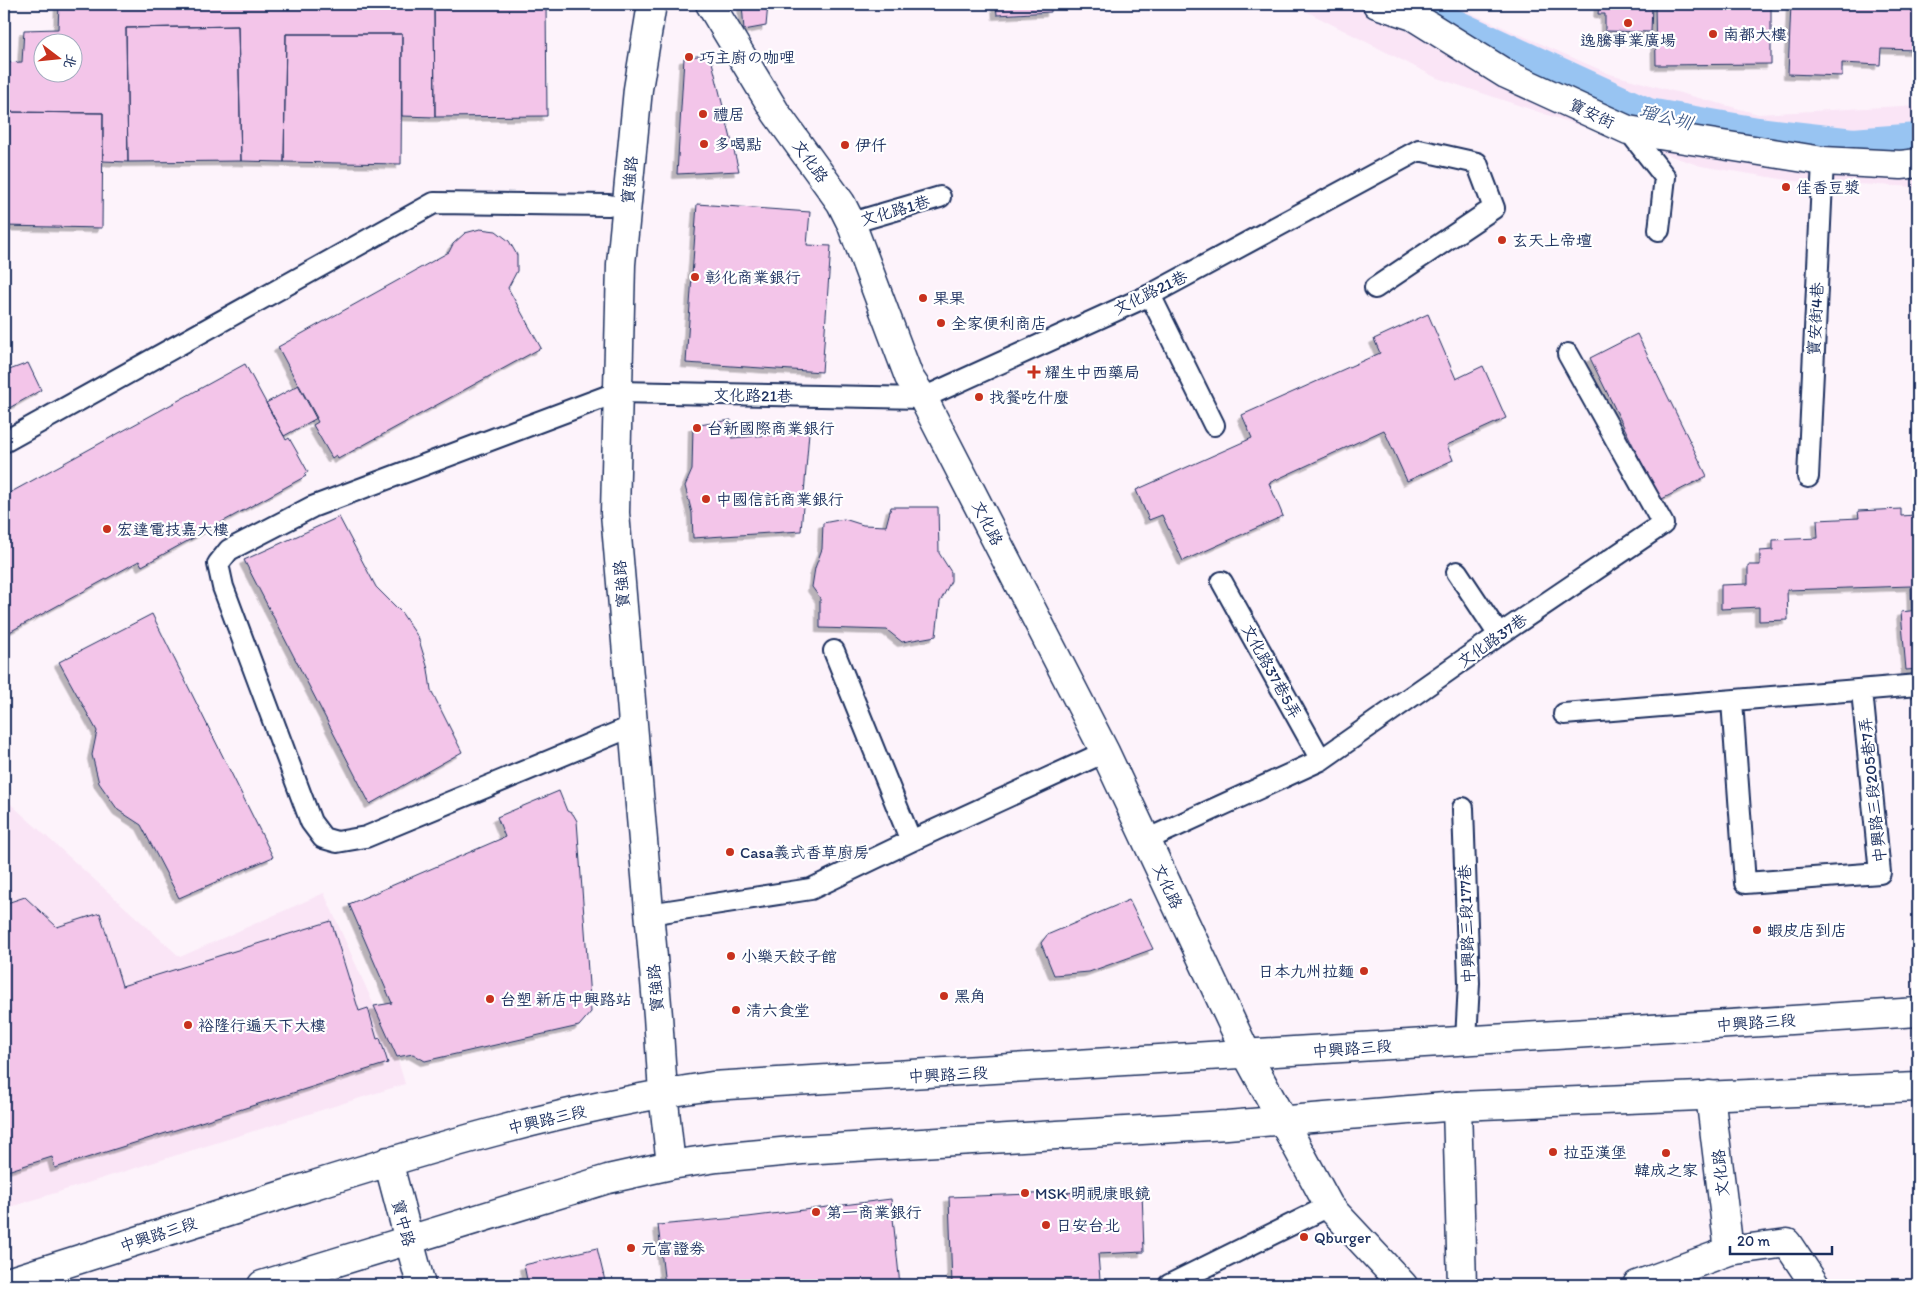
<svg xmlns="http://www.w3.org/2000/svg" width="1922" height="1289" viewBox="0 0 1922 1289" font-family="Itim,'LXGW WenKai TC','Klee One',sans-serif">
	<defs>
		<filter id="shadow"><feDropShadow dx="-4.5" dy="4.5" stdDeviation="0" flood-color="#0004"/></filter>
	</defs>
	<rect width="100%" height="100%" fill="#fdf3fb"/>
	<filter id="ink" filterUnits="userSpaceOnUse"><feTurbulence type="fractalNoise" baseFrequency=".02" numOctaves="2"/><feDisplacementMap in="SourceGraphic" scale="10" xChannelSelector="R" yChannelSelector="G"/><feConvolveMatrix kernelMatrix="1 2 1 2 8 2 1 2 1" color-interpolation-filters="sRGB"/></filter>
	<g filter="url(#ink)">
		<path fill="#fae5f6" d="M1292 4H1450L1610 74 1758 114 1902 106 1918 108V187L1794 181 1701 166 1437 78Z
			M4 798 180 957 324 893 397 1057 405 1084 4 1209Z"/>
		<g fill="none" stroke-linecap="round" stroke-linejoin="round">
			<path stroke="#98c4f2" stroke-width="36" d="M1415 9 1648 116 1757 135 1853 146 1918 141"/>
		</g>
		<path fill="#f3c5e9" stroke="#1b2f5e" fill-rule="evenodd" filter="url(#shadow)" d="M59 4H434L435 117 402 116V34H286L284 162 241 161 238 26 126 28 128 162 103 161V113L4 112V63L22 62 24 30 58 29ZM42 42H72V72H42Z
			M434 4H546L547 116 435 117Z
			M742 4H768L766 26 744 30Z
			M996 4H1051V12L997 15Z
			M1599 4H1652L1651 32 1605 31V14H1598Z
			M1655 4H1771V64L1656 65Z
			M1791 4H1918V50L1881 49 1880 65 1842 63V76L1788 74Z
			M238 26 241 161 128 162 126 28Z
			M286 34H402L401 164 284 162Z
			M710 54 739 171 677 174 684 58Z
			M4 112 103 113 102 228 4 226Z
			M697 204 810 212 807 245 831 246 822 372 686 363Z
			M480 229 496 231 509 241 517 255V271L508 288 541 348 338 459 336 455 332 458 313 425 318 422 278 347 449 252 453 244 465 233Z
			M1428 314 1456 379 1483 366 1506 418 1447 445 1453 460 1407 481 1384 430 1269 483 1283 516 1183 561 1162 515 1149 520 1136 490 1252 438 1242 415 1380 353 1374 339Z
			M1637 334 1707 476 1660 500 1590 358Z
			M28 363 41 390 4 411V372Z
			M245 364 284 436 286 440 289 438 297 452 308 472 304 474 306 476 142 566 139 561 4 635V496Z
			M299 385 317 418 284 436 266 403Z
			M731 420 732 438 809 432 801 531 693 538 692 513 685 486 692 470 693 426Z
			M891 507H938L939 553 951 572V581L940 602 936 636 902 642 887 630 820 628V598L812 587 815 568 822 549 823 523 844 519 863 525 886 526Z
			M1901 509V516L1915 515 1916 529H1918V610L1912 611 1911 586 1787 590 1788 620 1759 621V607L1721 609V585L1748 584V565H1760V551L1773 550V540L1818 538 1817 520 1859 518 1858 511Z
			M339 517 376 587 401 612 418 637 428 669 431 690 462 752 370 804 244 560Z
			M1918 610V669L1906 670 1901 612Z
			M152 614 273 857 179 898 141 825 118 810 99 783 92 755 97 731 59 662Z
			M559 791 567 811 573 814 577 821 591 1012 579 1026 425 1061 413 1054 397 1057 374 1006 392 1003 349 904 505 837 497 817Z
			M25 897 57 927 100 913 122 986 331 921 359 1011 368 1008 377 1039 380 1038 388 1063 55 1168 52 1157 4 1172V904Z
			M1129 900 1153 949 1089 972 1054 975 1041 943 1047 935Z
			M1142 1190 1144 1252 1098 1254 1100 1280 952 1285 949 1197Z
			M891 1199 900 1285H665L658 1225 748 1217Z
			M597 1248 606 1285H528L524 1265Z"/>
		<g fill="none" stroke-linecap="round" stroke-linejoin="round">
			<defs>
				<path id="service" d="M1628 130 1665 177 1659 230
					M851 223 940 197
					M1150 295 1214 425
					M4 442 434 203 609 205
					M1808 477 1823 161
					M1457 572 1499 635
					M1222 582 1321 760
					M834 651 911 841
					M1732 701 1745 883 1880 873 1862 691
					M1564 714 1918 685
					M633 726 366 837 337 842 323 838 311 822 223 587 218 564 229 550 312 507 618 392 923 398 1150 295 1419 150 1477 163 1494 208 1375 288
					M1463 808 1469 983 1466 1040
					M1146 840 1321 760 1499 635 1663 524 1568 354
					M649 914 811 889 911 841 1105 752
					M1169 1285 1329 1206"/>
				<path id="minor" d="M710 4 776 113 841 203 851 223 909 377 923 398 1105 752 1247 1055 1329 1206 1403 1285
					M1377 4 1413 16 1506 74 1628 130 1823 161 1901 165 1918 163
					M1710 1095 1729 1251 1787 1243 1815 1285
					M1457 1106 1462 1285
					M1637 1285 1729 1251"/>
				<path id="tertiary" d="M652 4 638 89 621 264 615 513 658 1016 663 1093 671 1165
					M388 1161 421 1285
					M4 1283C101 1252 198 1222 295 1191 431 1148 570 1106 712 1086 1114 1065 1516 1037 1918 1012
					M262 1285 608 1179 671 1165 717 1158 802 1150 1227 1125 1457 1106 1918 1087"/>
			</defs>
			<use href="#service" stroke="#1b2f5e" stroke-width="24"/>
			<use href="#minor" stroke="#1b2f5e" stroke-width="31"/>
			<use href="#tertiary" stroke="#1b2f5e" stroke-width="31"/>
			<use href="#service" stroke="#fff" stroke-width="20"/>
			<use href="#minor" stroke="#fff" stroke-width="28"/>
			<use href="#tertiary" stroke="#fff" stroke-width="28"/>
		</g>
	</g>
	<g fill="#c8321e" stroke="#fff" stroke-width="2">
		<circle cx="1628" cy="23" r="5"/>
		<circle cx="1713" cy="34" r="5"/>
		<circle cx="689" cy="57" r="5"/>
		<circle cx="703" cy="114" r="5"/>
		<circle cx="704" cy="144" r="5"/>
		<circle cx="845" cy="145" r="5"/>
		<circle cx="1786" cy="187" r="5"/>
		<circle cx="1502" cy="240" r="5"/>
		<circle cx="695" cy="277" r="5"/>
		<circle cx="923" cy="298" r="5"/>
		<circle cx="941" cy="323" r="5"/>
		<path d="M1031.5 364.5h5v5h5v5h-5v5h-5v-5h-5v-5h5z"/>
		<circle cx="979" cy="397" r="5"/>
		<circle cx="697" cy="428" r="5"/>
		<circle cx="706" cy="499" r="5"/>
		<circle cx="107" cy="529" r="5"/>
		<circle cx="730" cy="852" r="5"/>
		<circle cx="1757" cy="930" r="5"/>
		<circle cx="731" cy="956" r="5"/>
		<circle cx="1364" cy="971" r="5"/>
		<circle cx="944" cy="996" r="5"/>
		<circle cx="490" cy="999" r="5"/>
		<circle cx="736" cy="1010" r="5"/>
		<circle cx="188" cy="1025" r="5"/>
		<circle cx="1553" cy="1152" r="5"/>
		<circle cx="1666" cy="1153" r="5"/>
		<circle cx="1025" cy="1193" r="5"/>
		<circle cx="816" cy="1212" r="5"/>
		<circle cx="1046" cy="1225" r="5"/>
		<circle cx="1304" cy="1237" r="5"/>
		<circle cx="631" cy="1248" r="5"/>
	</g>
	<g text-anchor="middle" stroke-width="4.5" stroke-linejoin="round" paint-order="stroke">
		<g font-size="16" fill="#1b2f5e" stroke="#fff" text-anchor="start">
			<text x="1723" y="40">南都大樓</text>
			<text x="1628" y="46" text-anchor="middle">逸騰事業廣場</text>
			<text x="699" y="63">巧主廚の咖哩</text>
			<text x="713" y="120">禮居</text>
			<text x="714" y="150">多喝點</text>
			<text x="855" y="151">伊仟</text>
			<text x="1796" y="193">佳香豆漿</text>
			<text x="1512" y="246">玄天上帝壇</text>
			<text x="705" y="283">彰化商業銀行</text>
			<text x="933" y="304">果果</text>
			<text x="951" y="329">全家便利商店</text>
			<text x="1044" y="378">耀生中西藥局</text>
			<text x="989" y="403">找餐吃什麼</text>
			<text x="707" y="434">台新國際商業銀行</text>
			<text x="716" y="505">中國信託商業銀行</text>
			<text x="117" y="535">宏達電技嘉大樓</text>
			<text x="740" y="858">Casa義式香草廚房</text>
			<text x="1767" y="936">蝦皮店到店</text>
			<text x="741" y="962">小樂天餃子館</text>
			<text x="1354" y="977" text-anchor="end">日本九州拉麵</text>
			<text x="954" y="1002">黑角</text>
			<text x="500" y="1005">台塑 新店中興路站</text>
			<text x="746" y="1016">清六食堂</text>
			<text x="198" y="1031">裕隆行遍天下大樓</text>
			<text x="1563" y="1158">拉亞漢堡</text>
			<text x="1666" y="1176" text-anchor="middle">韓成之家</text>
			<text x="1035" y="1199">MSK 明視康眼鏡</text>
			<text x="826" y="1218">第一商業銀行</text>
			<text x="1056" y="1231">日安台北</text>
			<text x="1314" y="1243">Qburger</text>
			<text x="641" y="1254">元富證券</text>
		</g>
		<g font-size="16" fill="#1b2f5e" stroke="#fff">
			<text transform="translate(1592 113) rotate(25)" y="6">寶安街</text>
			<text transform="translate(811 161) rotate(54)" y="6">文化路</text>
			<text transform="translate(629 180) rotate(-85)" y="6">寶強路</text>
			<text transform="translate(895 210) rotate(-16)" y="6">文化路1巷</text>
			<text transform="translate(1150 292) rotate(-26)" y="6">文化路21巷</text>
			<text transform="translate(1815 319) rotate(-87)" y="6">寶安街4巷</text>
			<text transform="translate(753 395) rotate(1)" y="6">文化路21巷</text>
			<text transform="translate(988 523) rotate(63)" y="6">文化路</text>
			<text transform="translate(621 584) rotate(-95)" y="6">寶強路</text>
			<text transform="translate(1492 640) rotate(-35)" y="6">文化路37巷</text>
			<text transform="translate(1272 671) rotate(61)" y="6">文化路37巷5弄</text>
			<text transform="translate(1872 790) rotate(-96)" y="6">中興路三段205巷7弄</text>
			<text transform="translate(1168 886) rotate(65)" y="6">文化路</text>
			<text transform="translate(1466 924) rotate(-92)" y="6">中興路三段177巷</text>
			<text transform="translate(655 988) rotate(-95)" y="6">寶強路</text>
			<text transform="translate(1756 1022) rotate(-4)" y="6">中興路三段</text>
			<text transform="translate(1352 1048) rotate(-4)" y="6">中興路三段</text>
			<text transform="translate(948 1074) rotate(-3)" y="6">中興路三段</text>
			<text transform="translate(547 1119) rotate(-13)" y="6">中興路三段</text>
			<text transform="translate(1720 1173) rotate(-96)" y="6">文化路</text>
			<text transform="translate(404 1223) rotate(75)" y="6">寶中路</text>
			<text transform="translate(158 1234) rotate(-18)" y="6">中興路三段</text>
		</g>
		<g font-size="18" font-style="italic" fill="#405c8a" stroke="#fff">
			<text transform="translate(1666 117) rotate(14)" y="6">瑠公圳</text>
		</g>
	</g>
	<rect width="1922" height="1289" fill="none" stroke="#fff" stroke-width="20"/>
	<rect x="10" y="10" width="1902" height="1269" fill="none" stroke="#1b2f5e" stroke-width="2" filter="url(#ink)"/>
	<g transform="translate(58 58) rotate(106)"><circle r="24" fill="#ffffff" stroke="#a4acbf"/>
	<path d="M0-4L9 19L0 12L-9 19Z" fill="#c8321e"/>
	<text y="-8" font-size="14" font-weight="bold" text-anchor="middle" fill="#1b2f5e">北</text>
	</g>
	<path d="M1730 1246v8h102v-8" fill="none" stroke="#1b2f5e" stroke-width="2.5"/>
	<text x="1737" y="1246" font-size="15" fill="#1b2f5e" stroke="#ffffff" stroke-width="4" paint-order="stroke">20 m</text>
</svg>
